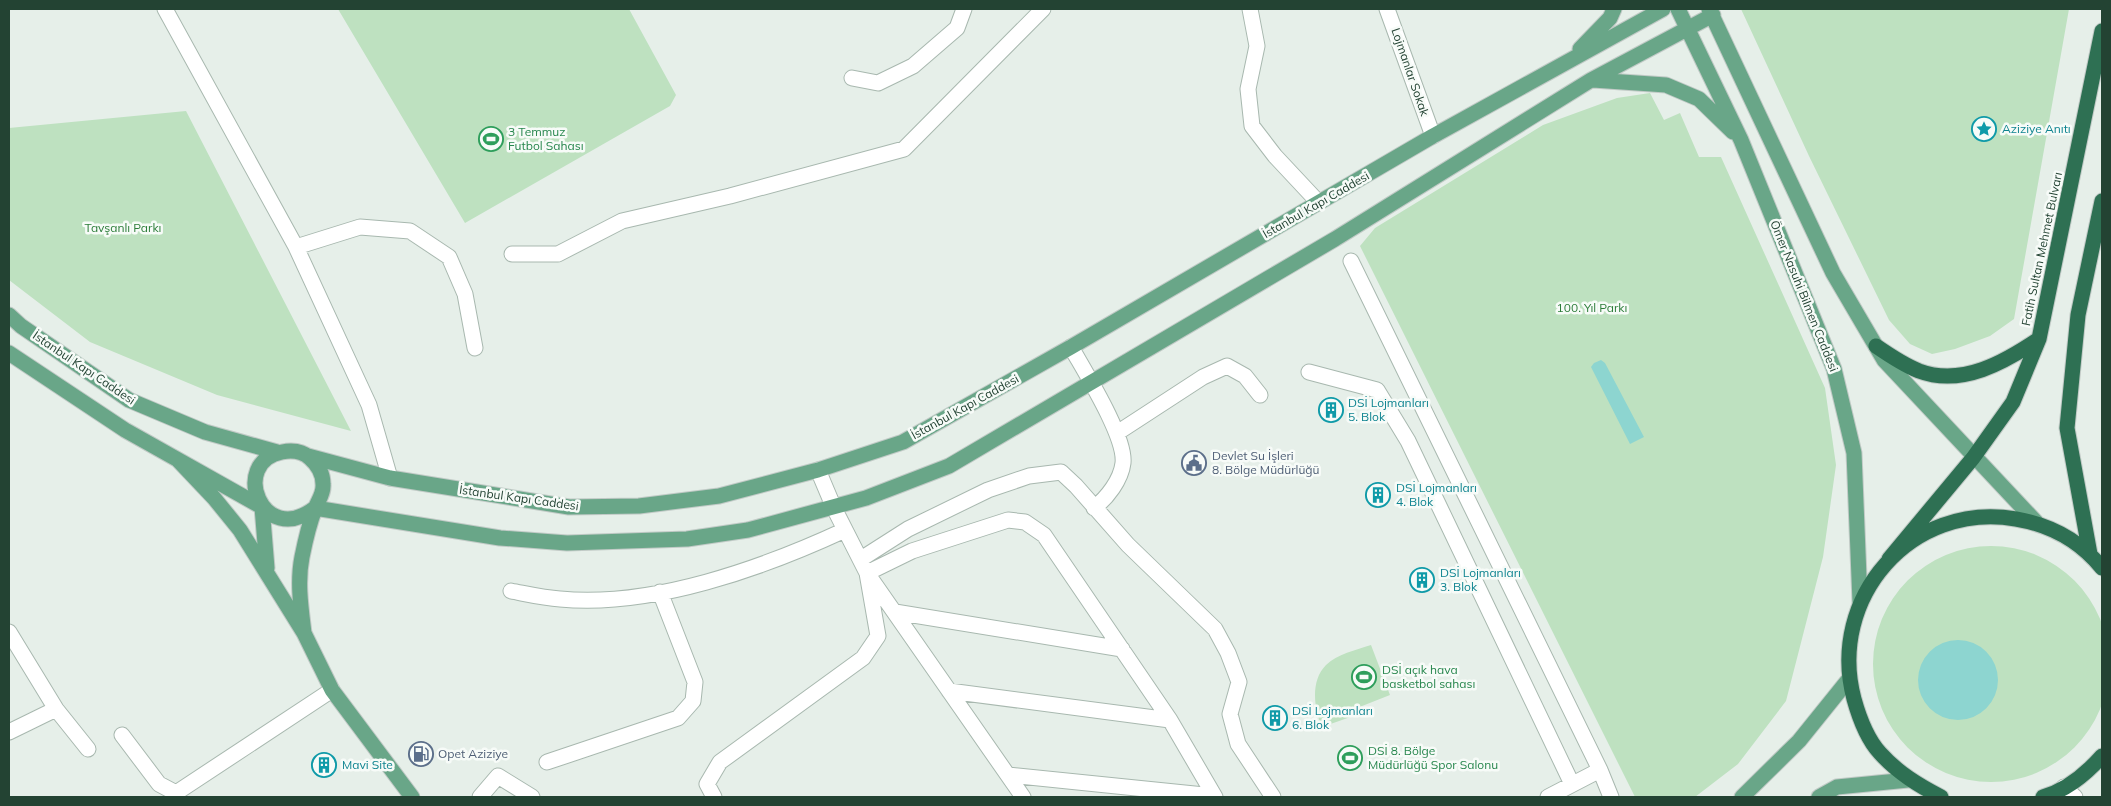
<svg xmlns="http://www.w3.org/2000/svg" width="2111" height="806" viewBox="0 0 2111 806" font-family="Mulish,sans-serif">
	<rect width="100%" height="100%" fill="#e6efe9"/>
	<path fill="#bee1c0" d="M338 9H629L676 95 670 106 465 223Z
		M1741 9H2069L2014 319 1990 336 1955 349 1932 354 1910 344 1889 320 1809 156Z
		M1650 93 1664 120 1680 113 1699 157H1721L1825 388 1836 465 1823 557 1786 701 1738 764 1695 797H1635L1360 246 1375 228 1543 125 1617 98Z
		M186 111 351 431 217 395 90 342 9 280V128Z
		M1873 664a118 118 0 1 1 236 0a118 118 0 1 1-236 0Z
		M1371 645 1390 695 1357 708 1359 714 1322 727C1314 709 1310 681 1326 665 1337 654 1356 650 1371 645Z"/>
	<path fill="#8dd5d0" d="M1601 360 1605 363 1644 437 1630 444 1591 367 1594 363Z
		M1918 680a40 40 0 1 1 80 0a40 40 0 1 1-80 0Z"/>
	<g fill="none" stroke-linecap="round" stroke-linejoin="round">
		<defs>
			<path id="minor" d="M165 9 296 247 369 405 390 478
				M1250 9 1257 46 1248 89 1252 126 1275 156 1319 203
				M1387 9 1433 136
				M852 78 878 83 913 66 957 28 964 9
				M296 247 360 227 410 231 449 257 465 294 475 348
				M512 254H558L622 221 730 196 904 149 1043 9
				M1351 261 1600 770 1611 797
				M1071 347C1085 372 1126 437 1123 463 1121 480 1107 498 1094 508
				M1309 372 1377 390 1408 441 1572 784
				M1117 433 1203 377 1227 366 1245 376 1260 395
				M861 559 908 529 988 490 1029 476 1061 472 1076 486 1128 545 1215 629 1228 653 1239 682 1230 714 1238 744 1273 797
				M511 591C527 594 544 598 560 599 652 608 763 568 845 530
				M895 612 1122 649
				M9 632 56 709 88 749
				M949 691 1170 720
				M9 732 56 709
				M122 735 159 784 176 793 332 690
				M547 762 678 718 693 701 695 682 660 592
				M1008 775 1214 796
				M2064 787 2075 797
				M480 797 498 776 532 797
				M714 797 707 784 720 762 863 658 878 636 867 573 834 508 818 470
				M1023 797 867 573 912 551 1008 520 1025 522 1044 535 1170 720 1215 797
				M1548 797 1600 770"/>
			<path id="major" d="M1678 9 1741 140 1834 369 1854 453 1860 602
				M1709 9 1833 273 1884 360 2036 522
				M1580 49 1610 18 1614 9
				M1593 80 1666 85 1699 99 1733 132
				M9 315 21 326 129 400 205 432 277 452
				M9 353 125 430 262 507 267 568
				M308 456 390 478 569 507 639 506 719 496 818 470 903 442 1071 347 1433 136 1663 9
				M178 460 214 498 240 530 304 633 332 690 412 797
				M304 633C301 608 297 582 302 557 305 542 309 524 315 509 318 500 324 494 323 484 323 474 318 465 310 458 302 451 292 450 282 452 229 462 262 549 315 508L500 538 567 543 687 539 748 530 866 498 949 466 1335 239 1591 80 1713 15
				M1742 797 1799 741 1849 679
				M1819 797 1837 787 1908 780"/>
			<path id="highway" d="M1876 346C1889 355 1904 365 1919 371 1962 387 2005 362 2039 339
				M2090 554 2067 428 2078 315 2102 201
				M1889 559 1973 458 2013 402 2039 339 2102 31
				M1941 797C1918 785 1898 773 1880 753 1867 739 1859 717 1854 699 1827 598 1911 501 2016 519 2051 525 2080 541 2102 568
				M2043 797C2067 790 2086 774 2102 756"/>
		</defs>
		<use href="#minor" stroke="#a8b8af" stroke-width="17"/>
		<use href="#major" stroke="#c1cac6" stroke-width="17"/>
		<use href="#highway" stroke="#c1cac6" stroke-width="17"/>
		<use href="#minor" stroke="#fff" stroke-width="15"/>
		<use href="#major" stroke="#69a688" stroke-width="15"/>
		<use href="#highway" stroke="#2e7053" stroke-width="15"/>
	</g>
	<defs>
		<symbol id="sight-ring" viewBox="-11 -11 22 22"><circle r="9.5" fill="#f7fbf8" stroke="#0f9aa8" stroke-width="1.5"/><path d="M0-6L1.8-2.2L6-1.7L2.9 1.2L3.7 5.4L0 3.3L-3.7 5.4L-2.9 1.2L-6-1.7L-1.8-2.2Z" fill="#0f9aa8"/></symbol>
		<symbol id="stadium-ring" viewBox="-11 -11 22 22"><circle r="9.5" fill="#f7fbf8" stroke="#2e9e5b" stroke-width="1.5"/><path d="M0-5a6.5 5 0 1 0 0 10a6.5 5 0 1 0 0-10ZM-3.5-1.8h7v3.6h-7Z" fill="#2e9e5b"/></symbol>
		<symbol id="building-ring" viewBox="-11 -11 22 22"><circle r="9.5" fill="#f7fbf8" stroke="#0f9aa8" stroke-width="1.5"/><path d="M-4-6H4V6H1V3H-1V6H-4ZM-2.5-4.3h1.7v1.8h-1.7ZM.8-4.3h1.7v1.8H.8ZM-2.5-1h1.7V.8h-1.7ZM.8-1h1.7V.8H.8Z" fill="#0f9aa8"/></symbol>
		<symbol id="civic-ring" viewBox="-11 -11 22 22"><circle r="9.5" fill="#f7fbf8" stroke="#5c6f8a" stroke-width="1.5"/><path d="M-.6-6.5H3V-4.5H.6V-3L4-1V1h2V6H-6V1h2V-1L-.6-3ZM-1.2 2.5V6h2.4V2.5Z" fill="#5c6f8a"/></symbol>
		<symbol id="fuel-ring" viewBox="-11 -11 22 22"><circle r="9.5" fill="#f7fbf8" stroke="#5c6f8a" stroke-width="1.5"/><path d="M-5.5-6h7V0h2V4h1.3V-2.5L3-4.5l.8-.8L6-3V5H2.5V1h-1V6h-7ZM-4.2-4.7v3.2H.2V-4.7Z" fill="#5c6f8a"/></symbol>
	</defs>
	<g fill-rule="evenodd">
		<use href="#sight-ring" x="1970" y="115" width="28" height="28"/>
		<use href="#stadium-ring" x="477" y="125" width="28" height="28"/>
		<use href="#building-ring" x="1317" y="396" width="28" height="28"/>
		<use href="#civic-ring" x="1180" y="449" width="28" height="28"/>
		<use href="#building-ring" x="1364" y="481" width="28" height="28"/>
		<use href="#building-ring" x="1408" y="566" width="28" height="28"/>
		<use href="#stadium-ring" x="1350" y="663" width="28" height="28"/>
		<use href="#building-ring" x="1261" y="704" width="28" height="28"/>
		<use href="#fuel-ring" x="407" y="740" width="28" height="28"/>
		<use href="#stadium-ring" x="1336" y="744" width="28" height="28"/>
		<use href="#building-ring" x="310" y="751" width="28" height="28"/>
	</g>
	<g text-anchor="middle" stroke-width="5" stroke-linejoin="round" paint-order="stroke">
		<g font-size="12" fill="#234333" stroke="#f7fbf8">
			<text transform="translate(1410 72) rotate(71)" y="4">Lojmanlar Sokak</text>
			<text transform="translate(1316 205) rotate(-30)" y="4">İstanbul Kapı Caddesi</text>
			<text transform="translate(2042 249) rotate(-78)" y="4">Fatih Sultan Mehmet Bulvarı</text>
			<text transform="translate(1804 296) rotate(68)" y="4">Ömer Nasuhi Bilmen Caddesi</text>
			<text transform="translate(84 368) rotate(34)" y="4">İstanbul Kapı Caddesi</text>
			<text transform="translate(965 407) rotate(-29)" y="4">İstanbul Kapı Caddesi</text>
			<text transform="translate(519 498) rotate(8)" y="4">İstanbul Kapı Caddesi</text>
		</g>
		<g font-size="12" fill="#0d838f" stroke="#f7fbf8" text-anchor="start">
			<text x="2002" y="133">Aziziye Anıtı</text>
			<text x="1348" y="407">DSİ Lojmanları<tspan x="1348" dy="14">5. Blok</tspan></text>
			<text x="1396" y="492">DSİ Lojmanları<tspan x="1396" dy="14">4. Blok</tspan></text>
			<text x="1440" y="577">DSİ Lojmanları<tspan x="1440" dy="14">3. Blok</tspan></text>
			<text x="1292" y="715">DSİ Lojmanları<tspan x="1292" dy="14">6. Blok</tspan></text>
			<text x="342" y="769">Mavi Site</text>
		</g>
		<g font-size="12" fill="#27864d" stroke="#f7fbf8" text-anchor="start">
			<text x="508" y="136">3 Temmuz<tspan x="508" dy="14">Futbol Sahası</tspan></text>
			<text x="1382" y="674">DSİ açık hava<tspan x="1382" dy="14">basketbol sahası</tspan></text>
			<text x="1368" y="755">DSİ 8. Bölge<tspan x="1368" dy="14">Müdürlüğü Spor Salonu</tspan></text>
		</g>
		<g font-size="12" fill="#2b7c38" stroke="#f7fbf8">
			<text x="123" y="232">Tavşanlı Parkı</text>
			<text x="1592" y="312">100. Yıl Parkı</text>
		</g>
		<g font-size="12" fill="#4e5e75" stroke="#f7fbf8" text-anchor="start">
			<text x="1212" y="460">Devlet Su İşleri<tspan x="1212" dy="14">8. Bölge Müdürlüğü</tspan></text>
			<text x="438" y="758">Opet Aziziye</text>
		</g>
	</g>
	<rect width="2111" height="806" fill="none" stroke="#234333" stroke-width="20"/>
</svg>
